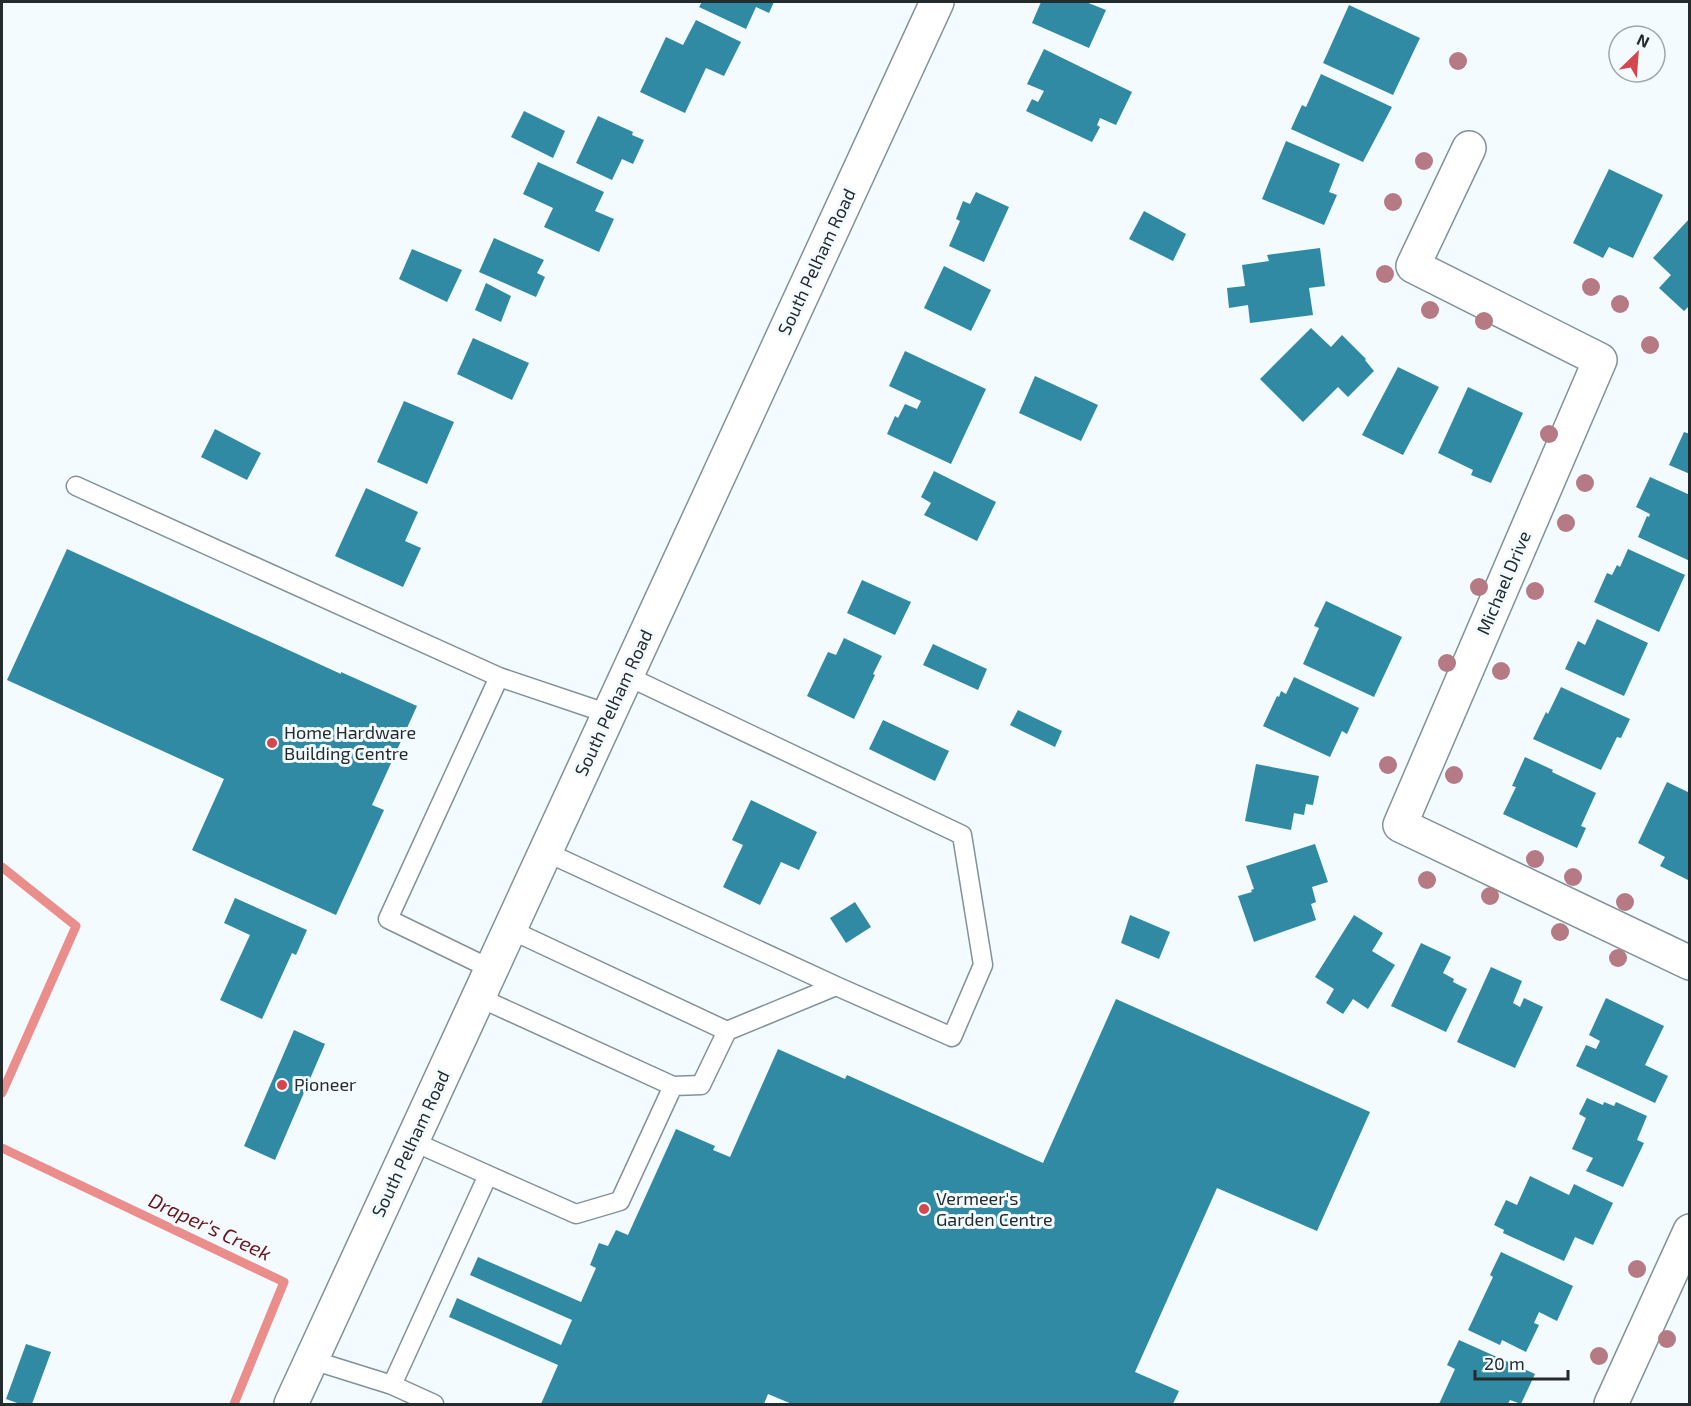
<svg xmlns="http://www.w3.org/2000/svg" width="1691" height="1406" viewBox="0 0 1691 1406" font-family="'Exo 2',sans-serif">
	<rect width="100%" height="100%" fill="#f4fbfe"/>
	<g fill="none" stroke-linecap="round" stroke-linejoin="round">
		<path stroke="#eb8d8b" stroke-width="9" d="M2 867 76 926 2 1093
			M2 1148 284 1282 234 1404"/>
	</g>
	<path fill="#308aa4" d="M702 2H774L769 13 756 7 746 29 699 7Z
		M1041 2H1086L1106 10 1089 48 1032 23Z
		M1349 5 1420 38 1393 95 1323 63Z
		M696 20 741 42 724 76 706 68 685 113 640 92 666 37 683 45Z
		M1044 49 1132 92 1116 125 1100 118 1097 125 1100 127 1092 142 1026 111 1032 99 1038 102 1044 91 1027 84Z
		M1321 74 1392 107 1363 162 1291 129 1302 105 1306 107Z
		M524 111 565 131 553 158 511 137Z
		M598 116 633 132 632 135 644 140 633 164 622 159 612 180 576 163Z
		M1286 141 1340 164 1329 192 1337 195 1324 225 1262 199Z
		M538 162 604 192 595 211 614 219 599 252 544 227 553 208 523 194Z
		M1609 169 1663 195 1633 258 1609 247 1603 258 1573 243Z
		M976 192 1009 207 984 262 949 246 960 221 956 219 963 201 970 204Z
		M1144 211 1186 234 1173 261 1129 239Z
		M1690 218V305L1684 311 1659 288 1671 275 1653 258Z
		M494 238 544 260 537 273 545 277 536 297 479 272Z
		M1320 248 1325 286 1309 288 1313 315 1250 323 1248 305 1229 308 1227 288 1245 286 1242 265 1269 261 1267 255Z
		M412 249 462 270 447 302 399 279Z
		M944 266 991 290 971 331 924 308Z
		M486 283 511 296 501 322 475 310Z
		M1311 328 1331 347 1342 335 1366 359 1365 360 1374 371 1348 397 1338 387 1303 422 1260 379Z
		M473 338 529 363 512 400 457 374Z
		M905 351 986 389 951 464 887 434 895 416 898 418 905 404 917 409 921 401 889 386Z
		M1398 367 1439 387 1403 455 1362 435Z
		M1035 376 1098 405 1081 441 1019 413Z
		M1468 387 1523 413 1491 483 1471 475 1473 470 1438 453Z
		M404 401 454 422 427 484 377 462Z
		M215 429 261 453 247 480 201 457Z
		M1684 432 1690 434V474L1669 465Z
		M934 471 996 502 977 541 924 515 931 503 921 497Z
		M1650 477 1690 495V561L1638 537 1647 516 1649 517 1650 514 1636 507Z
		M366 488 418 512 405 541 421 548 403 587 335 556Z
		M67 549 341 674V672L417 706 372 805 384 810 336 915 192 850 224 779 7 680Z
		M1628 549 1685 575 1659 632 1594 602 1607 573 1612 575 1617 565 1620 567Z
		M862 580 911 602 895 635 847 613Z
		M1326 601 1402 637 1374 697 1303 664 1319 628 1314 626Z
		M1597 619 1648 643 1624 696 1565 669 1578 641 1585 645Z
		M844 638 882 656 873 674 875 675 854 719 807 696 828 652 836 655Z
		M933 644 987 669 978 690 923 665Z
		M1294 677 1359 708 1347 734 1342 731 1330 757 1263 726 1277 696 1279 697 1281 691 1286 694Z
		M1561 687 1630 719 1621 738 1617 737 1601 770 1533 739 1546 712 1548 714Z
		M1018 710 1062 731 1055 747 1010 725Z
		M883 720 949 751 935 781 869 749Z
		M1525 757 1553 770 1552 772 1596 793 1581 826 1586 828 1577 848 1503 814 1516 787 1512 786Z
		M1256 764 1319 776 1313 805 1306 804 1304 815 1294 813 1291 830 1245 821Z
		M1667 782 1690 793V881L1660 866 1665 857 1638 843Z
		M751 800 817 832 799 870 781 862 760 905 723 887 743 845 732 840Z
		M1315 844 1328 882 1312 887 1316 902 1311 904 1316 920 1254 942 1238 896 1252 892 1251 890 1254 889 1246 866Z
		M235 898 307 930 296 955 292 953 262 1019 220 1000 250 935 224 923Z
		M855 902 871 927 846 943 830 918Z
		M1130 915 1170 932 1159 959 1121 943Z
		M1354 915 1383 933 1372 951 1395 965 1368 1009 1353 999 1343 1014 1326 1003 1334 989 1315 977Z
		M1421 943 1451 957 1443 973 1454 979 1453 982 1467 989 1446 1032 1391 1006Z
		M1491 967 1522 981 1513 1003 1520 1007 1524 998 1543 1007 1515 1068 1457 1042Z
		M1606 998 1664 1026 1645 1065 1668 1076 1655 1103 1576 1066 1586 1045 1596 1049 1600 1041 1589 1035Z
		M1116 999 1370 1112 1317 1231 1217 1188 1135 1372 1179 1391 1173 1404H792L768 1394 764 1404H541L558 1365 449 1317 457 1298 561 1345 572 1320 470 1275 478 1257 581 1302 596 1268 590 1265 599 1243 608 1246 616 1230 628 1235 676 1129 715 1146 713 1150 730 1157 778 1049 845 1079 847 1075 1043 1163Z
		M294 1030 325 1044 275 1160 244 1146Z
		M1587 1098 1603 1105 1604 1102 1614 1106 1616 1102 1647 1116 1637 1140 1644 1143 1623 1187 1586 1171 1593 1158 1572 1149 1586 1118 1579 1114Z
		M1530 1176 1569 1195 1574 1184 1613 1203 1593 1245 1575 1237 1564 1261 1503 1233 1504 1230 1494 1225 1506 1200 1517 1205Z
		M1501 1252 1573 1286 1557 1321 1539 1312 1534 1323 1539 1325 1526 1352 1502 1340 1500 1345 1468 1330 1493 1277 1490 1275Z
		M1459 1340 1535 1374 1521 1404 1510 1400 1508 1404H1439L1455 1369 1447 1365Z
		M26 1344 51 1352 32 1404H20L6 1399Z"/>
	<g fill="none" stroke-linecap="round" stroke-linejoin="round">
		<defs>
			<path id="lane" d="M76 486 499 677
				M627 676 962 835 983 965 952 1037 836 986
				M546 852 836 986 727 1031
				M509 929 727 1031 701 1085 673 1086
				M491 969 388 919 499 677 609 714
				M478 997 673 1086 620 1201 576 1214 488 1175
				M312 1360 392 1385 434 1404
				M392 1385 488 1175 412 1141"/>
			<path id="street" d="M1469 148 1413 266 1600 360 1400 825 1690 963
				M1611 1404 1690 1231"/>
			<path id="secondary" d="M291 1404 937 2"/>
		</defs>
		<use href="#lane" stroke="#819298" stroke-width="21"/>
		<use href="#street" stroke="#819298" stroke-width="36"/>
		<use href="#secondary" stroke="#819298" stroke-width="36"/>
		<use href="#lane" stroke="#fff" stroke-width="18"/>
		<use href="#street" stroke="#fff" stroke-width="33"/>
		<use href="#secondary" stroke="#fff" stroke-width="33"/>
	</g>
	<g fill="#b57a83">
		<circle cx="1458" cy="61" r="9"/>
		<circle cx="1424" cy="161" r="9"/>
		<circle cx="1393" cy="202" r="9"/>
		<circle cx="1385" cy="274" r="9"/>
		<circle cx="1591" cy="287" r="9"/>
		<circle cx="1620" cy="304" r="9"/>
		<circle cx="1430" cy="310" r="9"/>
		<circle cx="1484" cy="321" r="9"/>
		<circle cx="1650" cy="345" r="9"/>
		<circle cx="1549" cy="434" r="9"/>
		<circle cx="1585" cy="483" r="9"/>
		<circle cx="1566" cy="523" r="9"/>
		<circle cx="1479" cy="587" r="9"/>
		<circle cx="1535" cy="591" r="9"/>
		<circle cx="1447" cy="663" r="9"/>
		<circle cx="1501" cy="671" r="9"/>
		<circle cx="1388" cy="765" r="9"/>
		<circle cx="1454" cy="775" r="9"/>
		<circle cx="1535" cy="859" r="9"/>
		<circle cx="1573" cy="877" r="9"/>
		<circle cx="1427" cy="880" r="9"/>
		<circle cx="1490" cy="896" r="9"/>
		<circle cx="1625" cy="902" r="9"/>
		<circle cx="1560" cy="932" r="9"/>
		<circle cx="1618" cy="958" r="9"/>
		<circle cx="1637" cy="1269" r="9"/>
		<circle cx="1667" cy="1339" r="9"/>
		<circle cx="1599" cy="1356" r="9"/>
	</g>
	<g fill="#d6464e" stroke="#f4fbfe" stroke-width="2">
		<circle cx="272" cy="743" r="6"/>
		<circle cx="282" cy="1085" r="6"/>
		<circle cx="924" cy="1209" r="6"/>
	</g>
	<g text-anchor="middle" stroke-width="6" stroke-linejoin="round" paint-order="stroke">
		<g font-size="18" fill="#242b2d" stroke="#f4fbfe">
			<text transform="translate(817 262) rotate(-65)" y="6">South Pelham Road</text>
			<text transform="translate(1504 583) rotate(-67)" y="6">Michael Drive</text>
			<text transform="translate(614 703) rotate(-65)" y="6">South Pelham Road</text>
			<text transform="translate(411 1144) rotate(-65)" y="6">South Pelham Road</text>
		</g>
		<g font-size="18" fill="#242b2d" stroke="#f4fbfe" text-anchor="start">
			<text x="284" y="739">Home Hardware<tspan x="284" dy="21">Building Centre</tspan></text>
			<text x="294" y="1091">Pioneer</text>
			<text x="936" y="1205">Vermeer's<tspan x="936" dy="21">Garden Centre</tspan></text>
		</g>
		<g font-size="20" font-style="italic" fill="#69161d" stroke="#f4fbfe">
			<text transform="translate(210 1227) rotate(25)" y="7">Draper's Creek</text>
		</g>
	</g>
	<rect width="1691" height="1406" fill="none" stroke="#242b2d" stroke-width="6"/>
	<g transform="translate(1637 54) rotate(25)"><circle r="28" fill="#f4fbfe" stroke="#a1a8aa" stroke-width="1.5"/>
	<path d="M0-4.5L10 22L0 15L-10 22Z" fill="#d6464e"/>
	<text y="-9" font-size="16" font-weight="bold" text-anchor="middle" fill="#242b2d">N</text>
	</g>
	<path d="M1475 1370v9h93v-9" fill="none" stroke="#242b2d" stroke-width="3"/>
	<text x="1484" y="1370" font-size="18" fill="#242b2d" stroke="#f4fbfe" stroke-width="4.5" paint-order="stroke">20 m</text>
</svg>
